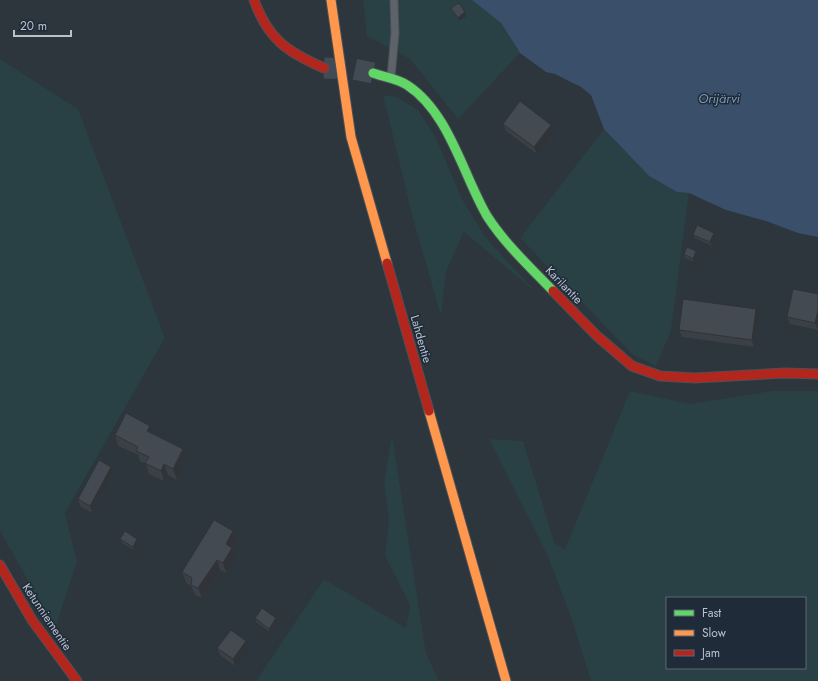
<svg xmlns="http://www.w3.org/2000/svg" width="818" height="681" viewBox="0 0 818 681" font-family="Jost,sans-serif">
	<rect width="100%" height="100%" fill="#2d353d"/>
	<path fill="#294044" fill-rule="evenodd" d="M363 0H472L501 23 520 53 458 119 410 59 367 36Z
		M0 59 78 109 165 338 65 513 77 562 55 629 0 531Z
		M383 95 397 97 418 110 436 138 462 199 486 238 539 295 464 232 446 271 441 316 413 219Z
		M604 129 649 176 677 192 689 193 671 331 656 366 632 354 520 238Z
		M630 391 690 404 772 391H818V681H591L571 617 547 554 489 439 523 441 555 544 565 549ZM667 598H805V668H667Z
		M392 435 426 653 439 681H256L324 579 406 628 410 605 385 556 389 519 384 483Z"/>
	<path fill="#3a4f69" d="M472 0H818V237L798 233 766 221 726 210 689 193 677 192 649 176 604 129 591 95 581 87 555 74 546 72 520 53 501 23Z"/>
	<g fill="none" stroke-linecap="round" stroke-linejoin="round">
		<path stroke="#424a53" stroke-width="21" stroke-dasharray="21 10" stroke-linecap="butt" d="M324 68 354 69 373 73"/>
		<defs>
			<path id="lane" d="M391 77 395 33 394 0"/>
			<path id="fast" d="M373 73C384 77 398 79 407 85 449 112 463 175 487 216 505 244 530 267 553 291"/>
			<path id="slow" d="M331 0 351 137 387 263
				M429 411 506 681"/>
			<path id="jam" d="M254 0C268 39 287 52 324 68
				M387 263 429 411
				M553 291 597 336 632 366 660 376 695 378 785 373 818 374
				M0 565 32 620 77 681"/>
		</defs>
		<use href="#lane" stroke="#4c5157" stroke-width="9"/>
		<use href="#fast" stroke="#4c5157" stroke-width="11"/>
		<use href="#slow" stroke="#4c5157" stroke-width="11"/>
		<use href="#jam" stroke="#4c5157" stroke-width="11"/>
		<use href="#lane" stroke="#5e636a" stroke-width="7"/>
		<use href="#fast" stroke="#63d668" stroke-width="9"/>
		<use href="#slow" stroke="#ff974d" stroke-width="9"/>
		<use href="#jam" stroke="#b3261e" stroke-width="9"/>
	</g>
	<path fill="#3a4046" d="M451 8 465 12 467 16 459 21 453 12Z
		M503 124 551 125 554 132 537 154 506 131Z
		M693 235 716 237 712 246 695 238Z
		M696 251 698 254 694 262 685 258 684 254Z
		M818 294V330L790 324 787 317Z
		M758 316 754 347 682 337 679 330Z
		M153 434 183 449 187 460 177 480 168 475 164 481 149 474 146 464 140 461 138 455 118 446 115 435Z
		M113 474 92 513 80 506 78 499Z
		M233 531 237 542 233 549 236 558 226 573 220 570 202 598 195 595 191 586 186 583 182 572Z
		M120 539 139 543 134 550 122 543Z
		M255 618H276L278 622 270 632 256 622Z
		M246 641 249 648 235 666 220 655 217 648Z"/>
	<path fill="#303439" d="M465 12 467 16 459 21 458 18Z
		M551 125 554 132 537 154 534 147Z
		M714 233 716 237 712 246 710 242Z
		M696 251 698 254 694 262 693 259Z
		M756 309 758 316 754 347 752 340Z
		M818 310V330L815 323Z
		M150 426 154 436 147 431Z
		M183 449 187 460 177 480 173 469Z
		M164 464 168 475 164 481 161 471Z
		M111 467 113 474 92 513 90 506Z
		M233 531 237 542 233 549 236 558 226 573 223 563 226 544Z
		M137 539 139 543 134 550 133 547Z
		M217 560 220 570 202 598 198 588Z
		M276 618 278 622 270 632 269 629Z
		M246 641 249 648 235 666 233 659Z"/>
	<path fill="#444a51" stroke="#303439" d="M459 3 465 12 458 18 451 8Z
		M520 101 551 125 534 147 503 124Z
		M697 225 714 233 710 242 693 235Z
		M687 247 696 251 693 259 684 254Z
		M793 289 818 294V310L815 323 787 317Z
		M683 299 756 309 752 340 679 330Z
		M126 413 150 426 147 431 183 449 173 469 164 464 161 471 145 463 149 457 136 451 138 447 115 435Z
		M99 460 111 467 90 506 78 499Z
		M214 520 233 531 226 544 232 548 223 563 217 560 198 588 191 585 192 578 182 572Z
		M125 531 137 539 133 547 120 539Z
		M262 608 276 618 269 629 255 618Z
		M231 630 246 641 233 659 217 648Z"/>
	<g text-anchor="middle" stroke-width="3" stroke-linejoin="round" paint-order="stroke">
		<g font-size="12" fill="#b8c1cd" stroke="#1f2b39">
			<text transform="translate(564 285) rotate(46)" y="4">Karilantie</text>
			<text transform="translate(421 339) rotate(74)" y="4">Lahdentie</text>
			<text transform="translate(47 617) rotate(56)" y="4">Ketunniementie</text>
		</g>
		<g font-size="13" font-style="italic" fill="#7e98b5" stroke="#1f2b39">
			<text x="719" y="103">Orijärvi</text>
		</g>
	</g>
	<rect x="666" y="597" width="140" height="72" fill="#1f2b39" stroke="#5c6774"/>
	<rect x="674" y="610" width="20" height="6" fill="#63d668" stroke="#5c6774"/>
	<text x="702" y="617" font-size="12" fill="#b8c1cd">Fast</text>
	<rect x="674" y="630" width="20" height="6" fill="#ff974d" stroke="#5c6774"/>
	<text x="702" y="637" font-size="12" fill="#b8c1cd">Slow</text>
	<rect x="674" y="650" width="20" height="6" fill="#b3261e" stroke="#5c6774"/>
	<text x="702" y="657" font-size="12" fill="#b8c1cd">Jam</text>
	<path d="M14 30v6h57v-6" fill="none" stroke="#b8c1cd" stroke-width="2"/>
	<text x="20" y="30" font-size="12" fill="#b8c1cd" stroke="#1f2b39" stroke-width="3" paint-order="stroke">20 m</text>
</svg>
